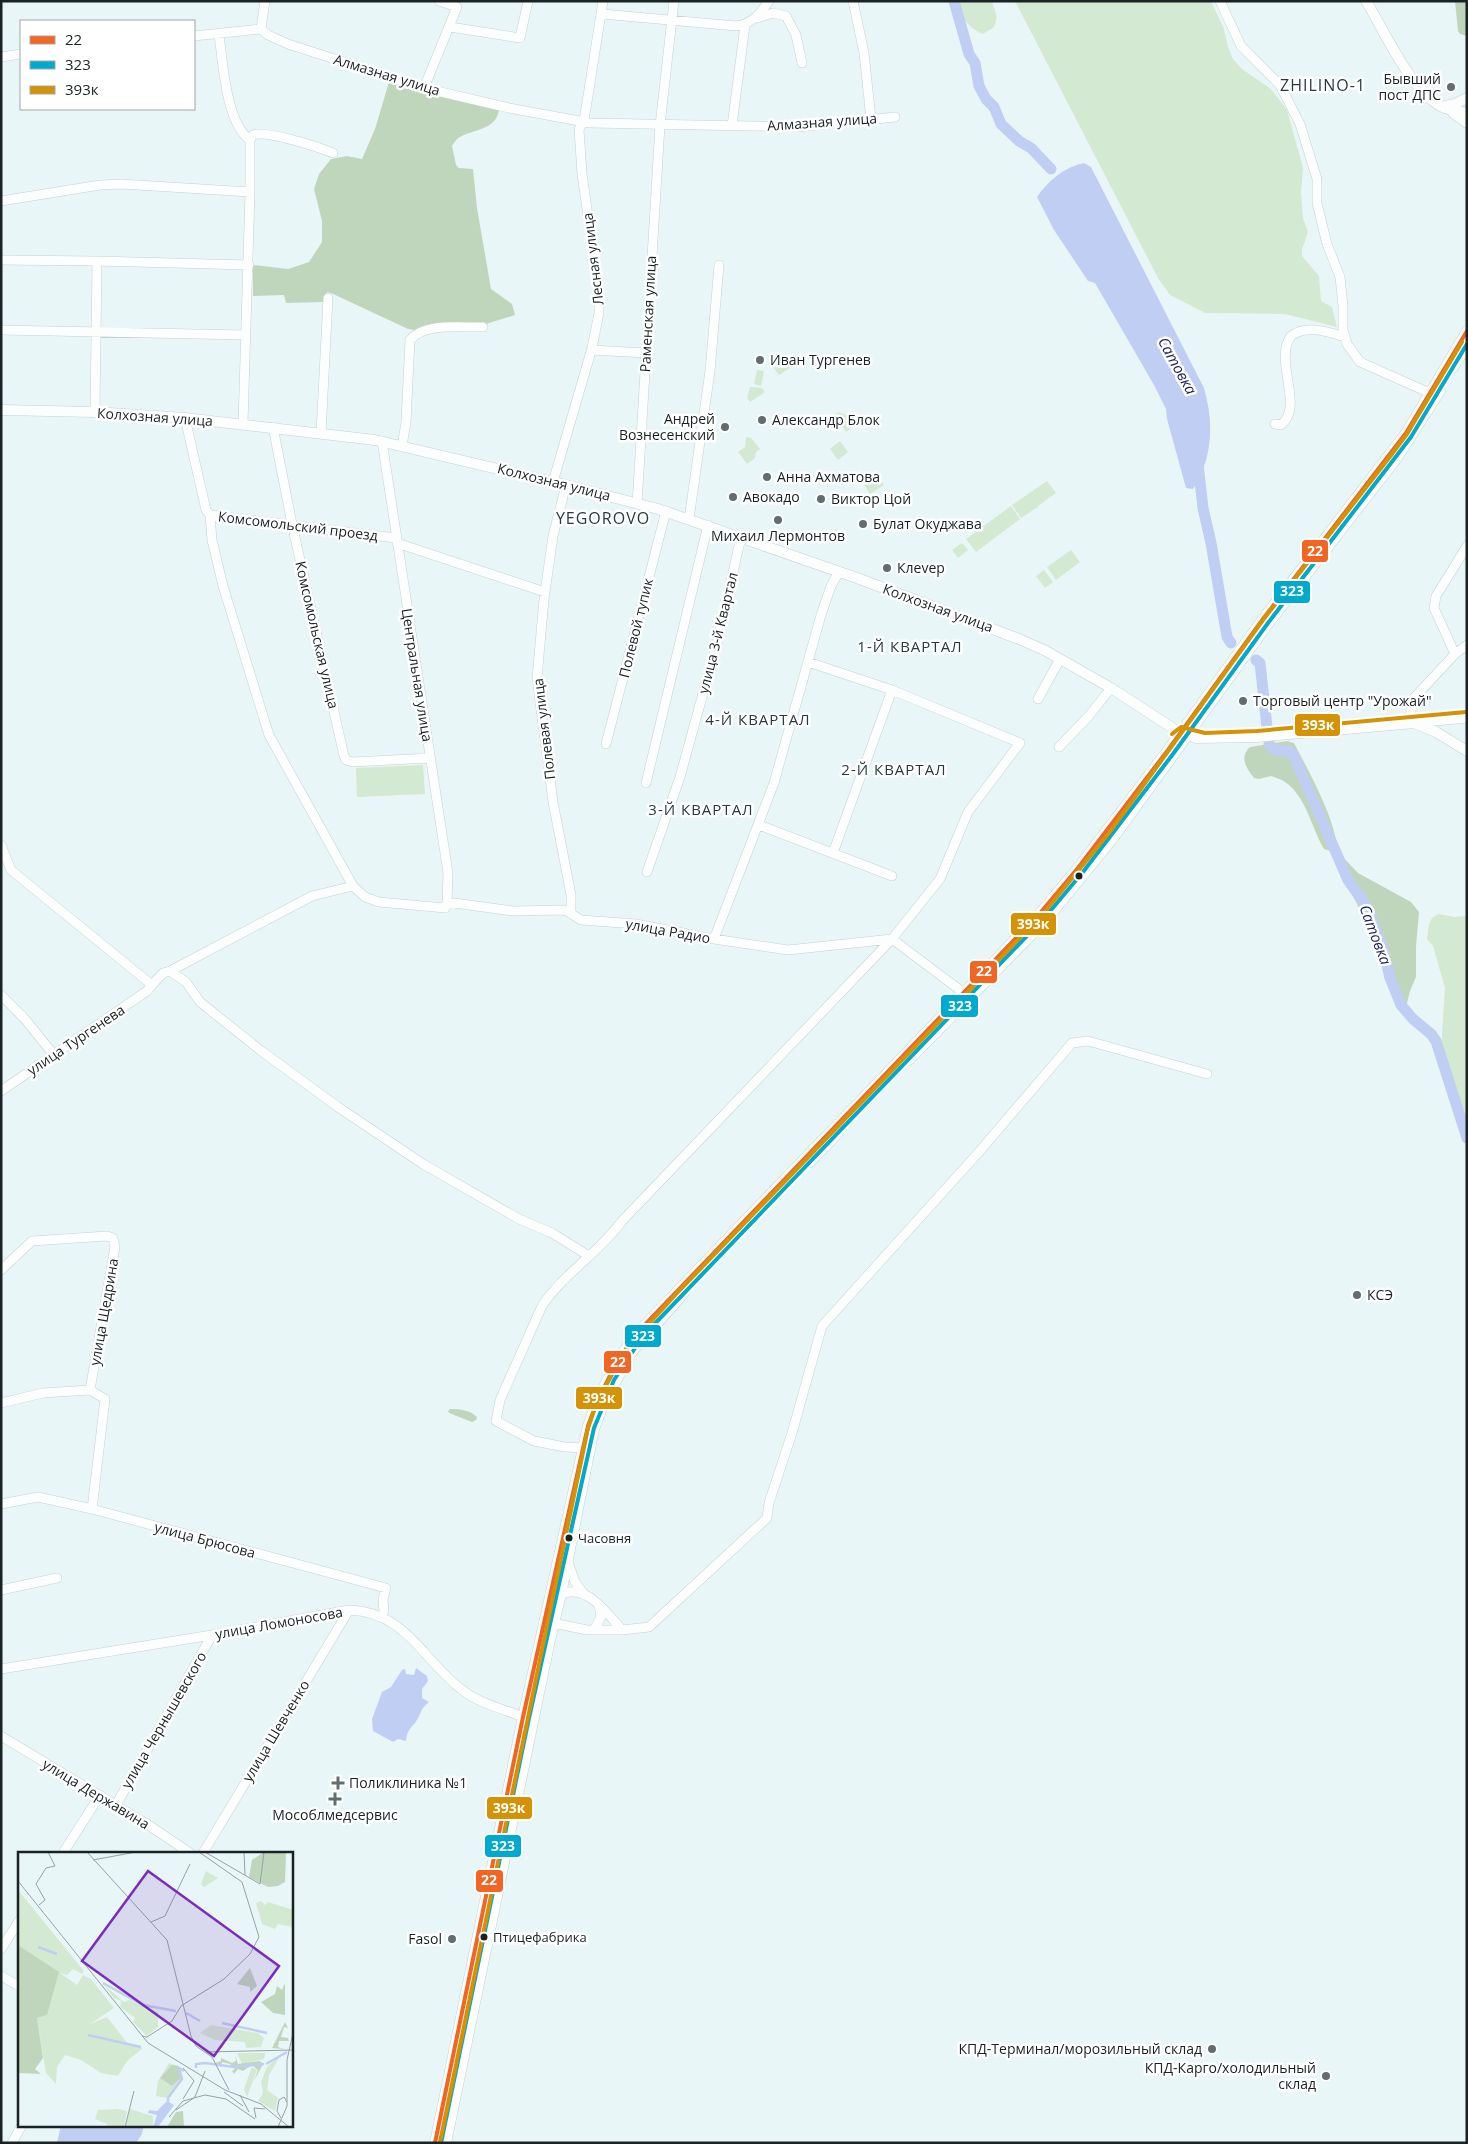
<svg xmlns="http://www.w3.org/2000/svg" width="1468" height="2144" viewBox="0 0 1468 2144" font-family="'Open Sans',sans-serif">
	<rect width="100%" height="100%" fill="#e9f6f8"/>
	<path fill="#d4e9d2" d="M957 1H992L997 17 994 27 983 34C967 27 961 17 957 1Z
		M1015 1H1211L1224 29 1228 47 1233 59 1242 69 1271 89 1287 110 1303 168 1301 193 1303 218 1308 232 1302 250V256L1319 276 1321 301 1332 307 1337 327 1285 314 1205 313 1170 295 1158 278Z
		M785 360 790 368 779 375 774 368Z
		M757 370 764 371 761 386 754 384Z
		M750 387 762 388 765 392 750 402 747 398Z
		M838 412 846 415 854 426 846 432 834 415Z
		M746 437 751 438 760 449 756 452 755 458 747 464 738 452 745 447Z
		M840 441 848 452 838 460 830 449Z
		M877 475 884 485 870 494 864 484Z
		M1047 481 1056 493 1038 506 1037 504 1038 507 1021 518 1012 505Z
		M1011 506 1020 519 976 552 966 539Z
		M962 543 968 550 958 558 952 550Z
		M1071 550 1080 562 1056 580 1047 567Z
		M1044 570 1053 582 1045 588 1036 576Z
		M423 765 425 794 357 797 356 768Z
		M1439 914 1454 917 1467 916V1122L1441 1048 1445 988 1433 946 1427 939C1429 928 1427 918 1439 914Z"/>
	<path fill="#c0d6bc" d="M1455 1H1467V36L1460 34 1458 31Z
		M389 82 499 110C496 130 474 129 460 137 457 138 454 143 452 146L456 165 459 168 473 169 477 208 491 289 512 304 515 315 486 324 415 330 408 329 331 293 327 292 323 302 286 303 284 295 253 296V265L288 269 309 262 322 242V221L314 189 319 174 331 159 347 156 362 159 375 129Z
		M1287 741 1294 743C1306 766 1338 824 1336 847L1331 851 1324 849C1312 829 1306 796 1285 782 1281 779 1276 778 1271 776L1259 779 1254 778C1246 768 1239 757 1250 747Z
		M1340 854 1358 873 1411 902 1419 912 1416 947V977L1410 991 1406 1007 1396 1001 1387 979 1377 944 1336 862 1335 857Z
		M450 1409C460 1409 470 1410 477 1417L476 1420 472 1422 449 1413 448 1411Z"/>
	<path fill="#c0cef4" d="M1084 163 1091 167 1204 388C1214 423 1213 457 1193 489L1186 488 1167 419 1166 409 1154 385 1095 283 1088 281 1054 230 1037 197C1048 181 1064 167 1084 163Z
		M416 1668 427 1676 428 1681 422 1689V1698L429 1702C419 1710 422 1714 415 1723 409 1730 407 1731 406 1741L398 1739 393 1742 373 1731 372 1719 382 1692 391 1687 402 1670 405 1669 406 1674 414 1675Z
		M61 2125H144L142 2134 136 2143H57Z"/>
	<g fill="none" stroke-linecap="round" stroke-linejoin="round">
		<path stroke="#c0cef4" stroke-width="11" d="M954 1 969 54 975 63 979 86 986 99 994 107 1001 124 1019 141 1031 148 1051 169
			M1198 464 1203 508 1211 543 1227 637 1231 643
			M1256 660 1260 663 1267 727
			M1269 744 1276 751H1289L1293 754 1348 880 1367 907 1382 945 1390 978 1401 1005 1413 1019 1431 1034 1436 1041 1467 1138"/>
		<defs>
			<path id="minor" d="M853 1 864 53 871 119
				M1220 1 1241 46 1280 85 1300 124 1317 179V203L1327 244 1340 277 1343 306V330L1347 344 1360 362 1430 393
				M602 14 736 26C752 24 760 14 769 1
				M757 18 773 13 786 16 796 35 802 63
				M450 27 520 38 528 1
				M261 29 265 1
				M194 36 261 29 268 35 288 44 424 88 509 108 590 123 797 127 895 117
				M1 57 21 54
				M424 88 457 7 439 1
				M732 126 745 25
				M250 140 253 135C267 130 318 147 333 153
				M1 201 100 185 121 184 250 192V140C226 123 223 63 219 35
				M1 260 97 261 249 265
				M1 330 246 335
				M591 350 646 353
				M95 412 97 261
				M185 418 206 510 210 515 396 538
				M243 424 250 192
				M1275 424 1281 425C1305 406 1273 361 1291 336 1307 324 1328 332 1345 337
				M273 427 292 524 344 756 346 760 353 762 430 758
				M321 433 328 298
				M402 446 406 422 410 340C425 322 461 328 483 327
				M553 482 592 348 599 313V292L582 174 579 129 584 121 603 1
				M566 485 553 536 544 599 537 678 553 802 571 895V914
				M637 504 660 125 674 1
				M210 515 212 540 223 586 269 735 353 886 365 897 379 902 445 908 447 902 448 873 382 441
				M689 519 710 371 719 265
				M397 543 545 592
				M1455 654 1434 608 1436 596 1467 546
				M1038 699 1060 659
				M1409 723 1413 699 1455 654 1467 645
				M1414 723 1467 718
				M606 744 666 511
				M1059 747 1088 717 1111 688
				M646 783 708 525
				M759 825 892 876
				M1 845 11 870 152 985 147 991 1 1091
				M833 853 892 690
				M647 872 680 777 718 639 741 537
				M447 902 513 911 560 910 567 911 581 920 636 924 714 939 788 950 892 939 964 993
				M714 939 774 783 821 615 831 586 839 572
				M170 971 312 896 353 886
				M152 985 163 973 170 971 186 982 200 1002 260 1050 338 1107 423 1164 519 1219 552 1233 589 1256
				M1 995 24 1018 54 1055
				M1 1270 32 1241 107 1236 113 1238 115 1247 90 1390
				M1 1403 43 1393 90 1390 105 1399 92 1509
				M583 1448 565 1447 534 1441 496 1421 500 1400 542 1306C564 1273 599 1253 622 1221L892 939 940 879 968 812 1020 743 892 690 808 662
				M1 1504 38 1497 92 1509 386 1588 383 1599 384 1611
				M568 1562 575 1582 583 1593
				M1 1590 57 1578
				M556 1597C584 1579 606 1612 622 1630
				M548 1622 587 1630H622L649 1627 767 1518 769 1503 792 1433 822 1326 979 1152 1072 1043 1088 1041 1207 1074
				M594 1630 601 1617 599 1605
				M1 1669 212 1635 349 1610C406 1612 421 1658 461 1689 478 1703 503 1709 523 1717
				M1 1736 147 1824 190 1853
				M116 1805 212 1635
				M63 1853 100 1795
				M203 1853 349 1610
				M1 1949 19 1921
				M1 1976 19 1986
				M12 2143 22 2125"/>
			<path id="major" d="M1366 1C1385 32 1407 83 1437 104 1445 110 1457 111 1467 113
				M1445 106 1455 104 1467 98
				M1453 113 1467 123
				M1453 368 1467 345
				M1 410 95 412 185 418 375 440 566 485 658 509 857 578 1019 639 1046 651 1111 688 1174 729 1196 738 1257 737 1414 723 1436 732 1467 751
				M909 1060 1047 919 1114 837 1268 624 1397 458 1440 391
				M810 1162 838 1133
				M435 2143 523 1717 588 1426C600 1392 615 1360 638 1332L964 993 1041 912 1078 868 1168 750 1263 619 1406 433 1467 331
				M446 2143 550 1640 561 1594 594 1429 603 1405 631 1353 684 1293"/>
		</defs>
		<use href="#minor" stroke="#c6d0d2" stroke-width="10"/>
		<use href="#major" stroke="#c6d0d2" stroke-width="11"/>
		<use href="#minor" stroke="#fcfefe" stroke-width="9"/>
		<use href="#major" stroke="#fcfefe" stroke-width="10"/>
		<defs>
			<path id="bus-1" d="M435 2143 523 1717 588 1426C600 1392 616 1361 638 1332L1041 912 1078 868 1168 750 1263 619 1406 433 1467 331"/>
			<path id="bus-2" d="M441 2143 529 1718 594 1428 614 1380 643 1336 1046 916 1083 872 1173 754 1268 623 1411 437 1467 344"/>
			<path id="bus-3" d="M1172 734 1181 727 1205 733 1257 731 1466 712
				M440 2142 588 1428 597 1402 626 1349 678 1292 1042 915 1109 833 1263 620 1392 454 1407 434 1462 342"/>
		</defs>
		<use href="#bus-1" stroke="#fff" stroke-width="8"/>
		<use href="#bus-2" stroke="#fff" stroke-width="8"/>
		<use href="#bus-3" stroke="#fff" stroke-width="8"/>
		<use href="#bus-1" stroke="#f26522" stroke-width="4"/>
		<use href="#bus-2" stroke="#00a9ce" stroke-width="4"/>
		<use href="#bus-3" stroke="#d69205" stroke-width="4"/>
	</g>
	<g fill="#626d6e" stroke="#fff" stroke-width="2">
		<circle cx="1451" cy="87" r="5"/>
		<circle cx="760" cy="360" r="5"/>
		<circle cx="762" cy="420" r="5"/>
		<circle cx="725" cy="427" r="5"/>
		<circle cx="767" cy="477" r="5"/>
		<circle cx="733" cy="497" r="5"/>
		<circle cx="821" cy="499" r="5"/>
		<circle cx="778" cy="520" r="5"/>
		<circle cx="863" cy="524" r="5"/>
		<circle cx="887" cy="568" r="5"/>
		<circle cx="1243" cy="701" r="5"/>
		<circle cx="1357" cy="1295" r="5"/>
		<path d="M335.5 1775.5h5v5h5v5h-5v5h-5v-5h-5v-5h5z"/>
		<path d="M332.5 1791.5h5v5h5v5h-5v5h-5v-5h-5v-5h5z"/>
		<circle cx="452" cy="1939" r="5"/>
		<circle cx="1212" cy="2049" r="5"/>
		<circle cx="1326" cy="2076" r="5"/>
	</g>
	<g fill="#1a2324" stroke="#fff" stroke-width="2">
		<circle cx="1079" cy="876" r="4.5"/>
		<circle cx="569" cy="1538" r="4.5"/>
		<circle cx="484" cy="1937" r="4.5"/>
	</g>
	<g text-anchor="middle" stroke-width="5" stroke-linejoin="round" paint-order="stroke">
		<g font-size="13" fill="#1a2324" stroke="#fff" text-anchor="start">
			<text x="578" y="1543">Часовня</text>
			<text x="493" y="1942">Птицефабрика</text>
		</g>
		<g font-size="14" fill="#1a2324" stroke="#fff">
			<text transform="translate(387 75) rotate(17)" y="5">Алмазная улица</text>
			<text transform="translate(822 122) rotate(-4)" y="5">Алмазная улица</text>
			<text transform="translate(593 259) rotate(-97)" y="5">Лесная улица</text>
			<text transform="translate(648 314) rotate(-87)" y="5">Раменская улица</text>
			<text transform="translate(155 417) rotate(4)" y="5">Колхозная улица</text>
			<text transform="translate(554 482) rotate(14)" y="5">Колхозная улица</text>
			<text transform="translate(298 526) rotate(7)" y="5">Комсомольский проезд</text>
			<text transform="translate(938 608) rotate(20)" y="5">Колхозная улица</text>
			<text transform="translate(636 628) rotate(-76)" y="5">Полевой тупик</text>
			<text transform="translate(718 633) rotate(-76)" y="5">улица 3-й Квартал</text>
			<text transform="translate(317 635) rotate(77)" y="5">Комсомольская улица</text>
			<text transform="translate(417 675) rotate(81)" y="5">Центральная улица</text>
			<text transform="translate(544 729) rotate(-97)" y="5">Полевая улица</text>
			<text transform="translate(668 931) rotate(10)" y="5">улица Радио</text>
			<text transform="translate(76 1040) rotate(-34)" y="5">улица Тургенева</text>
			<text transform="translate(104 1312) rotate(-80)" y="5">улица Щедрина</text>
			<text transform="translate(205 1540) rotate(15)" y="5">улица Брюсова</text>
			<text transform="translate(279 1623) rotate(-10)" y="5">улица Ломоносова</text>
			<text transform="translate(164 1720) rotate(-60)" y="5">улица Чернышевского</text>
			<text transform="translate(276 1731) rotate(-59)" y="5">улица Шевченко</text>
			<text transform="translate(96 1794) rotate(31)" y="5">улица Державина</text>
		</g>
		<g font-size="14" fill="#1a2324" stroke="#fff" text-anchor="start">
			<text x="1441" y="84" text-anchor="end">Бывший<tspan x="1441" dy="16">пост ДПС</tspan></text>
			<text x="770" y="365">Иван Тургенев</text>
			<text x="715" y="424" text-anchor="end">Андрей<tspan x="715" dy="16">Вознесенский</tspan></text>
			<text x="772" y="425">Александр Блок</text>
			<text x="777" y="482">Анна Ахматова</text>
			<text x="743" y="502">Авокадо</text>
			<text x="831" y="504">Виктор Цой</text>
			<text x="873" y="529">Булат Окуджава</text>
			<text x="778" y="541" text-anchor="middle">Михаил Лермонтов</text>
			<text x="897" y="573">Клеvер</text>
			<text x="1253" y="706">Торговый центр "Урожай"</text>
			<text x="1367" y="1300">КСЭ</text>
			<text x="349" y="1788">Поликлиника №1</text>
			<text x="335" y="1820" text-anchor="middle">Мособлмедсервис</text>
			<text x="442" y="1944" text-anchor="end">Fasol</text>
			<text x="1202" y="2054" text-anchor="end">КПД-Терминал/морозильный склад</text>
			<text x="1316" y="2073" text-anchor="end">КПД-Карго/холодильный<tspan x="1316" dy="16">склад</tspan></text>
		</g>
		<g font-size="15" font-style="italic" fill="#1c235f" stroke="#fff">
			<text transform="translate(1177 366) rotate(61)" y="5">Сатовка</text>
			<text transform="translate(1375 935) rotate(69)" y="5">Сатовка</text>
		</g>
		<g font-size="15" letter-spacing="1" fill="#283c3e" stroke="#fff">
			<text x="910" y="652">1-Й КВАРТАЛ</text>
			<text x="758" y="725">4-Й КВАРТАЛ</text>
			<text x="894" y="775">2-Й КВАРТАЛ</text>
			<text x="701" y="815">3-Й КВАРТАЛ</text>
		</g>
		<g font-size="16" letter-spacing="1" fill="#283c3e" stroke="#fff">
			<text x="1323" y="91">ZHILINO-1</text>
			<text x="603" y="524">YEGOROVO</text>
		</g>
	</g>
	<g transform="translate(18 1852)">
		<rect width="275" height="275" fill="#e9f6f8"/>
		<path d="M188 19 200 26 186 35 183 32ZM0 38 66 119 64 122 55 117 49 123 42 121 59 133 65 123 73 127 96 156 72 172 89 165 111 193 125 196 109 209 100 224 83 221 63 208 47 203 39 215 38 232 28 221 19 166 29 163 27 114 0 93ZM243 49 247 53 250 50 275 58V75L260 72 257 77 244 72 238 51ZM84 131 106 150 111 148 140 160V175L129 184 115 170 117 166 102 155 103 149 96 146ZM193 173 240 181 246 186 243 195 228 196 227 190 197 188 182 181ZM219 201H247V203L246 207 224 212ZM262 204 251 223 249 238 260 246 257 259 240 249 245 241 243 230 249 215ZM151 211 160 214 164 227 149 246 138 244 140 229ZM234 215 239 218 229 245 226 237ZM99 257 109 259 106 275H88L89 272 77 267 80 258ZM112 257 135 264V275H107Z" fill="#d4e9d2"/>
		<path d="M246 0H268L267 30 260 34 250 35 231 25 234 8ZM0 93 41 120 29 163 19 166 25 206 17 217 23 222 0 221ZM232 116 239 134 232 140V135L219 132ZM267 131V163L255 161 243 150 257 142 259 134 264 138ZM267 170 270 176 266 175 263 185 270 186 271 189H261L260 195 266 197 254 196ZM217 203 220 212 242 209 245 212 236 229 240 218 234 213 225 219 220 217 216 222 214 219 217 217 212 212 204 210 203 215 197 211 203 209V206L214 211 218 209ZM154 213 159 214 164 225 154 234 142 226ZM165 259 166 275H149L158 260Z" fill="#c0d6bc"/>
		<path d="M149 249 156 253 140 275H135L139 263 130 261 131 258 139 259Z" fill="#c0cef4"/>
		<path fill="none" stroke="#c0cef4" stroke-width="2.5" d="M20 95 39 102M85 131 125 153 158 159M168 161 182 169M204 171 249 181M70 183 123 195M248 212 269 200M178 216V212L187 211 216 215 246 212M150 253V246L164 227 161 216 166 219"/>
		<path fill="none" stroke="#96a2a3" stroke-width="1" d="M69 0 149 88 173 184 178 194 194 205 211 238M187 0 242 32 246 0M226 0 227 23M75 8 118 0M0 29 130 191 207 238 243 252 271 275M21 53 27 48 18 32 28 16 37 14 30 0M133 70 147 64 172 12M275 111V131M124 184 129 185 154 169 163 154 206 127 232 102 241 85 224 30 181 0M188 200 275 198M165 216 176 229 165 247M206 240 225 254M222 243 231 260M158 258 177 245 187 219M151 265 165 249 187 243 208 247 237 267M238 266 236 256 247 257M263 266 259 259 261 248 266 245 269 250M107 275 116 239M260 275 269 254V208L275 181"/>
		<path fill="#7b2cbf" fill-opacity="0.15" stroke="#7b2cbf" stroke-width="2.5" d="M130 19 261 114 196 204 64 109Z"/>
		<rect width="275" height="275" fill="none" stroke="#1a2324" stroke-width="2.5"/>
	</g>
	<g stroke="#fff" stroke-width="2">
		<rect x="1301" y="539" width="28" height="24" rx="5" fill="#f26522"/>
		<rect x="1273" y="580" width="38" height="24" rx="5" fill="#00a9ce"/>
		<rect x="1294" y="713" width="47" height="24" rx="5" fill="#d69205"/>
		<rect x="1010" y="912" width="47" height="24" rx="5" fill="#d69205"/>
		<rect x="969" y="960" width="29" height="24" rx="5" fill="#f26522"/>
		<rect x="940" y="994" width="39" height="24" rx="5" fill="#00a9ce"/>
		<rect x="624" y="1324" width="38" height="24" rx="5" fill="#00a9ce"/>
		<rect x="603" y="1350" width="29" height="24" rx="5" fill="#f26522"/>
		<rect x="575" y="1386" width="48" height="24" rx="5" fill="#d69205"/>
		<rect x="486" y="1796" width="47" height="24" rx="5" fill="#d69205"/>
		<rect x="484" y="1834" width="38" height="24" rx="5" fill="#00a9ce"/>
		<rect x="475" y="1869" width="29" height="24" rx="5" fill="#f26522"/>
	</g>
	<g font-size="14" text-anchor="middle" font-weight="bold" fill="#fff">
		<text x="1315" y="556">22</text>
		<text x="1292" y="596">323</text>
		<text x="1318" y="730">393к</text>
		<text x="1033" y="929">393к</text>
		<text x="984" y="976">22</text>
		<text x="960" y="1011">323</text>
		<text x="643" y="1341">323</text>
		<text x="618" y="1367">22</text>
		<text x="599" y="1403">393к</text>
		<text x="509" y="1813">393к</text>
		<text x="503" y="1851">323</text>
		<text x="489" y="1885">22</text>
	</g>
	<rect width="1468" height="2144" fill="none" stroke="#1a2324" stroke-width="5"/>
	<rect x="20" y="20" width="175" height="90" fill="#ffffff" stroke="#a3a7a7"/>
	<rect x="30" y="36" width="25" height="8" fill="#f26522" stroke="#a3a7a7"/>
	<text x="65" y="45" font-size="15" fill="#1a2324">22</text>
	<rect x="30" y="61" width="25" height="8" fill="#00a9ce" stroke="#a3a7a7"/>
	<text x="65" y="70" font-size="15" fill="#1a2324">323</text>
	<rect x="30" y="86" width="25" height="8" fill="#d69205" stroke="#a3a7a7"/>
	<text x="65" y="95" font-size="15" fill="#1a2324">393к</text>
</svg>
